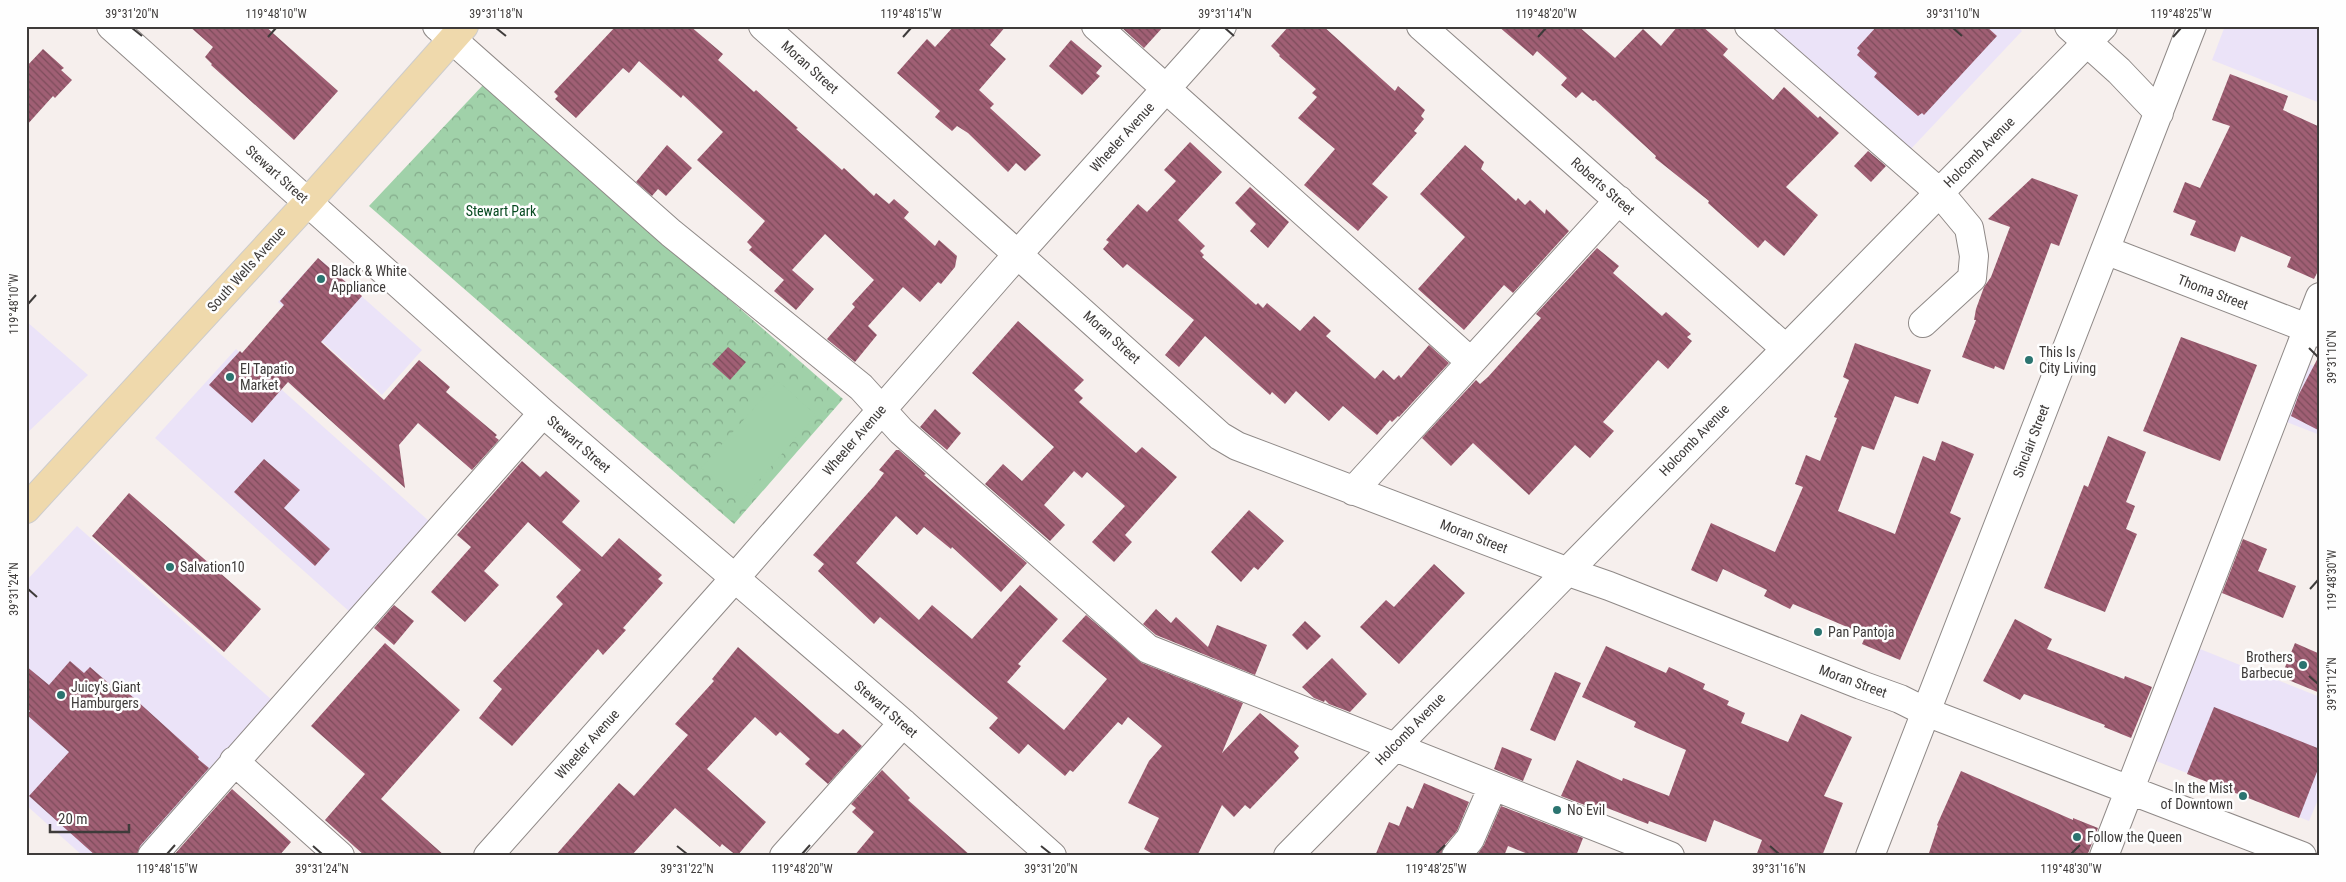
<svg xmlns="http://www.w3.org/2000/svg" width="2346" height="882" viewBox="0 0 2346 882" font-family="'Roboto Condensed',sans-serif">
	<defs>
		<pattern id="park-crowns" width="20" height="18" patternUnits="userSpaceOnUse" patternTransform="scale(1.25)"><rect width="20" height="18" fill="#a0d1a9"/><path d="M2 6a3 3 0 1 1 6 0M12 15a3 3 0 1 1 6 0" fill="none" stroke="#84ab8b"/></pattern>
		<pattern id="building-back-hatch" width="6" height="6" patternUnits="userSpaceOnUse" patternTransform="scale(1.25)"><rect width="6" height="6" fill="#a05f74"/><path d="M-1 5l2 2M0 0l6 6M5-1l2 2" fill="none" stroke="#7d4c5b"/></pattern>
	</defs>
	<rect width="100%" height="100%" fill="#f6efed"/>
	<path fill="#ebe3f8" d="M1763 26H2017L2022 31 1908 152Z
		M2225 26H2320V103L2212 60Z
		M322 261 422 350 382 395 278 302 310 267Z
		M26 321 88 375 26 434Z
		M236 349 430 522 351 613 155 438Z
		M2306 363 2320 368V435L2284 421Z
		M77 526 273 701 137 856H83L26 805V581Z
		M2195 647 2320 697V795L2309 821 2151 759Z"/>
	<path fill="url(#park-crowns)" d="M484 84 843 399 734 524 369 206Z"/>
	<path fill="#a0d1a9" d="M778 381 816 415 740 502 701 468Z"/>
	<path fill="url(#building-back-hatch)" d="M189 26H265L338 91 294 140 211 65 212 64 205 57 213 47Z
		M616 26H690L723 54 718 60 754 92 756 90 798 128 796 129 842 170 844 168 874 196 876 193 889 204 894 199 909 212 904 218 935 246 939 240 957 256 955 267 941 284 938 282 920 302 903 287 868 326 877 335 855 362 827 339 855 307 852 304 874 280 825 234 792 270 814 289 796 310 774 291 784 280 749 250 752 247 747 242 765 221 697 160 723 132 683 95 681 98 639 61 629 73 623 68 576 118 555 99 558 96 554 92Z
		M954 26H1006L990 45 1006 59 979 90 994 104 990 108 1041 155 1025 171 1016 163 1008 172 968 133 957 126 952 131 935 117 940 111 897 73 927 39 935 47Z
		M1120 26H1164L1144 48Z
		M1289 26H1323L1395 91 1398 86 1425 110 1421 116 1424 119 1414 131 1417 133 1372 184 1388 197 1358 231 1304 185 1335 149 1298 118 1317 97 1312 93 1316 89 1279 56 1280 55 1271 46Z
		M1498 26H1578L1615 58 1643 29 1661 46 1678 26H1702L1728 49 1723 55 1773 100 1784 87 1818 118 1820 116 1839 133 1786 187 1818 215 1784 256 1765 240 1758 248 1708 203 1709 201 1655 158 1656 156 1595 100 1593 101 1582 92 1576 98 1561 85 1567 78 1537 51 1533 56Z
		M1877 26H1986L1997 36 1924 115 1922 113 1918 116 1874 77 1877 73 1857 55 1860 51 1857 48Z
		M1071 40 1102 66 1096 73 1100 76 1082 95 1049 66Z
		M43 49 64 68 61 70 72 80 55 98 53 96 26 126V67Z
		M2230 74 2288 96 2283 110 2320 127V267L2314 279 2287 267 2291 257 2241 236 2235 252 2190 235 2196 221 2173 212 2185 182 2200 188 2230 126 2212 120Z
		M1190 142 1222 172 1178 220 1205 246 1200 251 1204 255 1202 257 1256 305 1258 303 1263 308 1267 303 1300 331 1314 316 1331 331 1326 336 1375 379 1383 370 1394 380 1399 375 1401 378 1429 345 1449 363 1399 417 1398 416 1392 422 1390 420 1377 435 1343 406 1329 421 1296 391 1285 404 1272 392 1270 395 1205 336 1179 367 1165 355 1194 320 1127 264 1123 268 1103 249 1109 242 1106 240 1138 204 1147 212 1176 181 1164 170Z
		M667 145 692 168 666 196 658 189 652 196 636 182Z
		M1465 145 1484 162 1481 169 1516 201 1518 198 1525 205 1530 200 1545 214 1546 209 1569 231 1513 293 1504 285 1464 330 1418 289 1465 237 1420 194Z
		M1868 151 1886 166 1871 182 1854 166Z
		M2032 178 2078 195 2059 246 2051 243 2004 370 1995 366 1994 369 1962 357 1976 320H1974L1976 309 1984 287 1991 277 2010 227 1988 219Z
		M1250 187 1289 222 1268 248 1250 231 1256 224 1235 203Z
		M1597 248 1619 266 1613 273 1662 316 1666 312 1691 334 1687 337 1692 341 1668 369 1658 360 1603 422 1614 431 1590 458 1575 445 1529 495 1473 443 1451 466 1422 438 1476 380 1480 384 1488 377 1541 318 1536 314Z
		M318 258 362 296 321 342 384 400 419 360 450 387 446 392 497 435 495 437 499 440 472 470 418 423 399 445 405 488 288 382 252 423 209 385 240 351 242 353 284 305 280 301Z
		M1018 321 1084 380 1074 390 1083 398 1079 402 1136 453 1142 447 1177 477 1125 535 1132 542 1114 562 1092 542 1125 506 1087 472 1082 478 1074 471 1044 505 1065 525 1050 541 985 484 1003 464 1022 481 1054 447 972 373Z
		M2181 337 2257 365 2220 461 2143 431Z
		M1855 343 1931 370 1918 404 1895 396 1874 450 1862 446 1838 511 1895 534 1923 456 1935 461 1942 441 1974 454 1950 513 1961 518 1900 660 1862 644 1866 635 1793 604 1790 609 1764 596 1767 590 1723 569 1717 582 1691 570 1711 523 1775 552 1803 487 1795 484 1806 455 1820 461 1837 418 1834 417 1849 380 1843 377Z
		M728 347 746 362 730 380 712 364Z
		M2320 354V431L2291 416 2299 394Z
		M935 409 961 433 947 450 920 427Z
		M2108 436 2146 452 2126 502 2135 506 2126 529 2137 534 2105 612 2044 588 2084 485 2088 487Z
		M896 450H899L926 474 924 475 1027 563 1001 592 952 547 951 549 924 527 917 535 896 516 856 563 919 620 932 605 972 639 1020 585 1058 619 1018 664 1021 666 1007 682 1064 730 1107 679 1062 641 1086 615 1142 663 1243 703 1222 753 1260 713 1299 746 1294 752 1299 758 1250 809 1245 805 1234 817 1222 805 1197 856H1156L1144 849 1159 818 1128 803 1149 761 1162 746 1128 717 1122 725 1118 722 1073 772 1070 770 1065 776 1028 744 1019 754 989 728 998 718 880 617 874 624 818 571 824 564 813 555 875 485 884 473 879 470Z
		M264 459 300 490 284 508 330 549 315 566 234 492Z
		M522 461 540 477 546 471 580 501 562 522 602 557 619 538 662 575 658 579 663 583 623 628 626 630 603 655 598 649 512 746 479 718 502 689 493 681 563 604 556 597 581 570 528 522 484 571 499 585 465 622 431 592 471 547 457 535Z
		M129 493 261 609 224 652 92 536Z
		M1249 510 1284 541 1258 570 1254 567 1241 582 1211 552Z
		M2243 539 2267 549 2258 571 2296 586 2283 618 2222 593Z
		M1434 564 1465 593 1399 664 1360 627 1386 600 1394 607Z
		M394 605 414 621 394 645 374 628Z
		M1156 609 1171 623 1176 617 1208 647 1217 625 1267 645 1255 675 1156 635 1143 624Z
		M2015 619 2052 639 2047 649 2124 679 2125 676 2152 687 2131 738 2104 727 2105 725 2024 694 2020 700 1983 681Z
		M1305 621 1321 636 1307 650 1292 635Z
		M385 643 460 710 381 799 445 856H365L325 820 365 774 311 726Z
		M2295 643 2320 654V693L2281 677Z
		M1606 646 1666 673 1669 667 1705 684 1703 689 1729 701 1727 705 1745 713 1741 723 1788 742 1801 714 1852 737 1824 796 1843 803 1822 856H1756L1762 840 1714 820 1706 842 1649 821 1648 824 1597 804 1595 809 1561 796 1577 760 1622 781 1623 778 1669 796 1686 750 1634 727 1636 722 1582 697Z
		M738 647 834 732 838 734 843 729 862 746 828 784 805 764 810 759 780 732 776 736 755 717 707 769 766 822 737 856 722 844 720 847 675 808 631 856H555L619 783 634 796 688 735 675 724 714 681 712 679Z
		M1332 658 1367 694 1350 712 1329 704 1325 700 1324 702 1314 698 1302 687Z
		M70 661 84 673 90 667 121 694 125 690 199 757 198 759 209 768 140 846 137 856H96L29 796 69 752 27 715 30 711 26 707V666L49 685Z
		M1555 672 1581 683 1555 741 1530 730Z
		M2214 707 2320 749V764L2299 818 2187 774Z
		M1502 747 1532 759 1523 781 1494 769Z
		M882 770 910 798 908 800 971 856H854L874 832 852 812 856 808 851 804Z
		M1961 771 2073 820V818L2098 828 2087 856H1928L1938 826 1937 825Z
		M1424 783 1469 802 1457 831 1444 846 1441 856H1375L1389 822 1399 826 1407 806 1413 809Z
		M232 789 291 842 279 856H173Z
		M1501 806 1583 838 1576 856H1533L1508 846 1504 856H1476L1484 845Z"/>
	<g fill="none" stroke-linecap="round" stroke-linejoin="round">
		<defs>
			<path id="minor" d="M111 26 543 413 903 723 1052 856
				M437 26 671 233 861 387 901 431 1148 649 1670 856
				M763 26 1220 436 1237 446 1566 571 1609 586 1861 685 1900 699 1926 712 2302 856
				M1096 26 1471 362
				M1421 26 1785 348
				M1749 26 1939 192 1969 228 1974 256 1972 278 1923 323
				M2069 26 2119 71 2159 113
				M2105 250 2320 333
				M1353 491 1619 200
				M234 761 340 856
				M152 856 543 413
				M488 856 734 579 1002 272 1222 26
				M784 856 903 723
				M1288 856 2103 26
				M1456 856 1470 839 1493 786
				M1870 856 2192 26
				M2104 856 2320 297"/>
			<path id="major" d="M26 509 308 202 464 26"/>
		</defs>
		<use href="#minor" stroke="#8f8987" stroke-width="30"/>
		<use href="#major" stroke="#cdcccc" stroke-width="30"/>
		<use href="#minor" stroke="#fff" stroke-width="28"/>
		<use href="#major" stroke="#efd9ac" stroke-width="28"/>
	</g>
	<path fill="none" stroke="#3e3b3a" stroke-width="2" d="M132 28 142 36M496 28 506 36M1225 28 1234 36M1953 28 1962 36M268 37 276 28M903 37 911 28M1538 37 1546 28M2173 37 2181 28M28 304 36 295M2309 348 2318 357M28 589 37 597M2310 589 2318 580M2309 676 2318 684M313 846 322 854M677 846 687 854M1041 846 1051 854M1770 846 1779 854M167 854 175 845M802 854 810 845M1436 854 1445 845M2071 854 2080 845"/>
	<g fill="#2b7470" stroke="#fefefe" stroke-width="2">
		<circle cx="321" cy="279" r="5"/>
		<circle cx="2029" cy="360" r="5"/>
		<circle cx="230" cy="377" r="5"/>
		<circle cx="170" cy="567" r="5"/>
		<circle cx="1818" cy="632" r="5"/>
		<circle cx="2303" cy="665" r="5"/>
		<circle cx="61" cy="695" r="5"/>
		<circle cx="2243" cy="796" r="5"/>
		<circle cx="1557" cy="810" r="5"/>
		<circle cx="2077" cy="837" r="5"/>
	</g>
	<g text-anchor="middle" stroke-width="5" stroke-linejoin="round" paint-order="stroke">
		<g font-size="14" fill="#3e3b3a" stroke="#fefefe">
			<text transform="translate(810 67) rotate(42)" y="5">Moran Street</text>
			<text transform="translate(1122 137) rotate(-48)" y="5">Wheeler Avenue</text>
			<text transform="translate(1979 152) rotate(-45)" y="5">Holcomb Avenue</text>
			<text transform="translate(277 174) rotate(42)" y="5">Stewart Street</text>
			<text transform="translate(1603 186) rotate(41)" y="5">Roberts Street</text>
			<text transform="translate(246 269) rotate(-48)" y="5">South Wells Avenue</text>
			<text transform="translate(2213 292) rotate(21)" y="5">Thoma Street</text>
			<text transform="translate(1112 337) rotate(42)" y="5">Moran Street</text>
			<text transform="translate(854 440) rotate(-49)" y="5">Wheeler Avenue</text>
			<text transform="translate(1694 440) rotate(-46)" y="5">Holcomb Avenue</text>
			<text transform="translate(2031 441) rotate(-69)" y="5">Sinclair Street</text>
			<text transform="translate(579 444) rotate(41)" y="5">Stewart Street</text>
			<text transform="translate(1474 536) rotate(21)" y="5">Moran Street</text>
			<text transform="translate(1853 681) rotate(20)" y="5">Moran Street</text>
			<text transform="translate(886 709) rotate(41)" y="5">Stewart Street</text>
			<text transform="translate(1410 729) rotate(-46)" y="5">Holcomb Avenue</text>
			<text transform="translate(587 744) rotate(-48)" y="5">Wheeler Avenue</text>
		</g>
		<g font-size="14" fill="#074a20" stroke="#fefefe">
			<text x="501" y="216">Stewart Park</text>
		</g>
		<g font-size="14" fill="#3e3b3a" stroke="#fefefe" text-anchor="start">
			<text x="331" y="276">Black &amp; White<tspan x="331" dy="16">Appliance</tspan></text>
			<text x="2039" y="357">This Is<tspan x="2039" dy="16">City Living</tspan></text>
			<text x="240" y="374">El Tapatio<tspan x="240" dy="16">Market</tspan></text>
			<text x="180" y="572">Salvation10</text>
			<text x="1828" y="637">Pan Pantoja</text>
			<text x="2293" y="662" text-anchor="end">Brothers<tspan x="2293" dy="16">Barbecue</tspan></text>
			<text x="71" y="692">Juicy's Giant<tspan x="71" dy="16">Hamburgers</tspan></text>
			<text x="2233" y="793" text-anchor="end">In the Mist<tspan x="2233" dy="16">of Downtown</tspan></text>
			<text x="1567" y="815">No Evil</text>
			<text x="2087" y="842">Follow the Queen</text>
		</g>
	</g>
	<rect width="2346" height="882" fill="none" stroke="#fefefe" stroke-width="55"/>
	<path d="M50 824v8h79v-8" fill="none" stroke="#3e3b3a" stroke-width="2.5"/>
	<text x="58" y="824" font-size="15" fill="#3e3b3a" stroke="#fefefe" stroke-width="4" paint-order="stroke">20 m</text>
	<rect x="28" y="28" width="2290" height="826" fill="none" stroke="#3e3b3a" stroke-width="2"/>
	<g font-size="12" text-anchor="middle" fill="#3e3b3a">
		<text x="132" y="18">39°31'20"N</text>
		<text x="276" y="18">119°48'10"W</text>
		<text x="496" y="18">39°31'18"N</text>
		<text x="911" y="18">119°48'15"W</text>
		<text x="1225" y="18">39°31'14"N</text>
		<text x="1546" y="18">119°48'20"W</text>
		<text x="1953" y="18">39°31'10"N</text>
		<text x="2181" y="18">119°48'25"W</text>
		<text transform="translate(14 304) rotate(-90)" y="4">119°48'10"W</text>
		<text transform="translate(2332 357) rotate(-90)" y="4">39°31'10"N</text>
		<text transform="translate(2332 580) rotate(-90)" y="4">119°48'30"W</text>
		<text transform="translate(14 589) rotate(-90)" y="4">39°31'24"N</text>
		<text transform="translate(2332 684) rotate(-90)" y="4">39°31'12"N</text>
		<text x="167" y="873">119°48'15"W</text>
		<text x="322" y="873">39°31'24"N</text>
		<text x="687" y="873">39°31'22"N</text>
		<text x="802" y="873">119°48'20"W</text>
		<text x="1051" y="873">39°31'20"N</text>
		<text x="1436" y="873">119°48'25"W</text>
		<text x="1779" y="873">39°31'16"N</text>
		<text x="2071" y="873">119°48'30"W</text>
	</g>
</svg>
